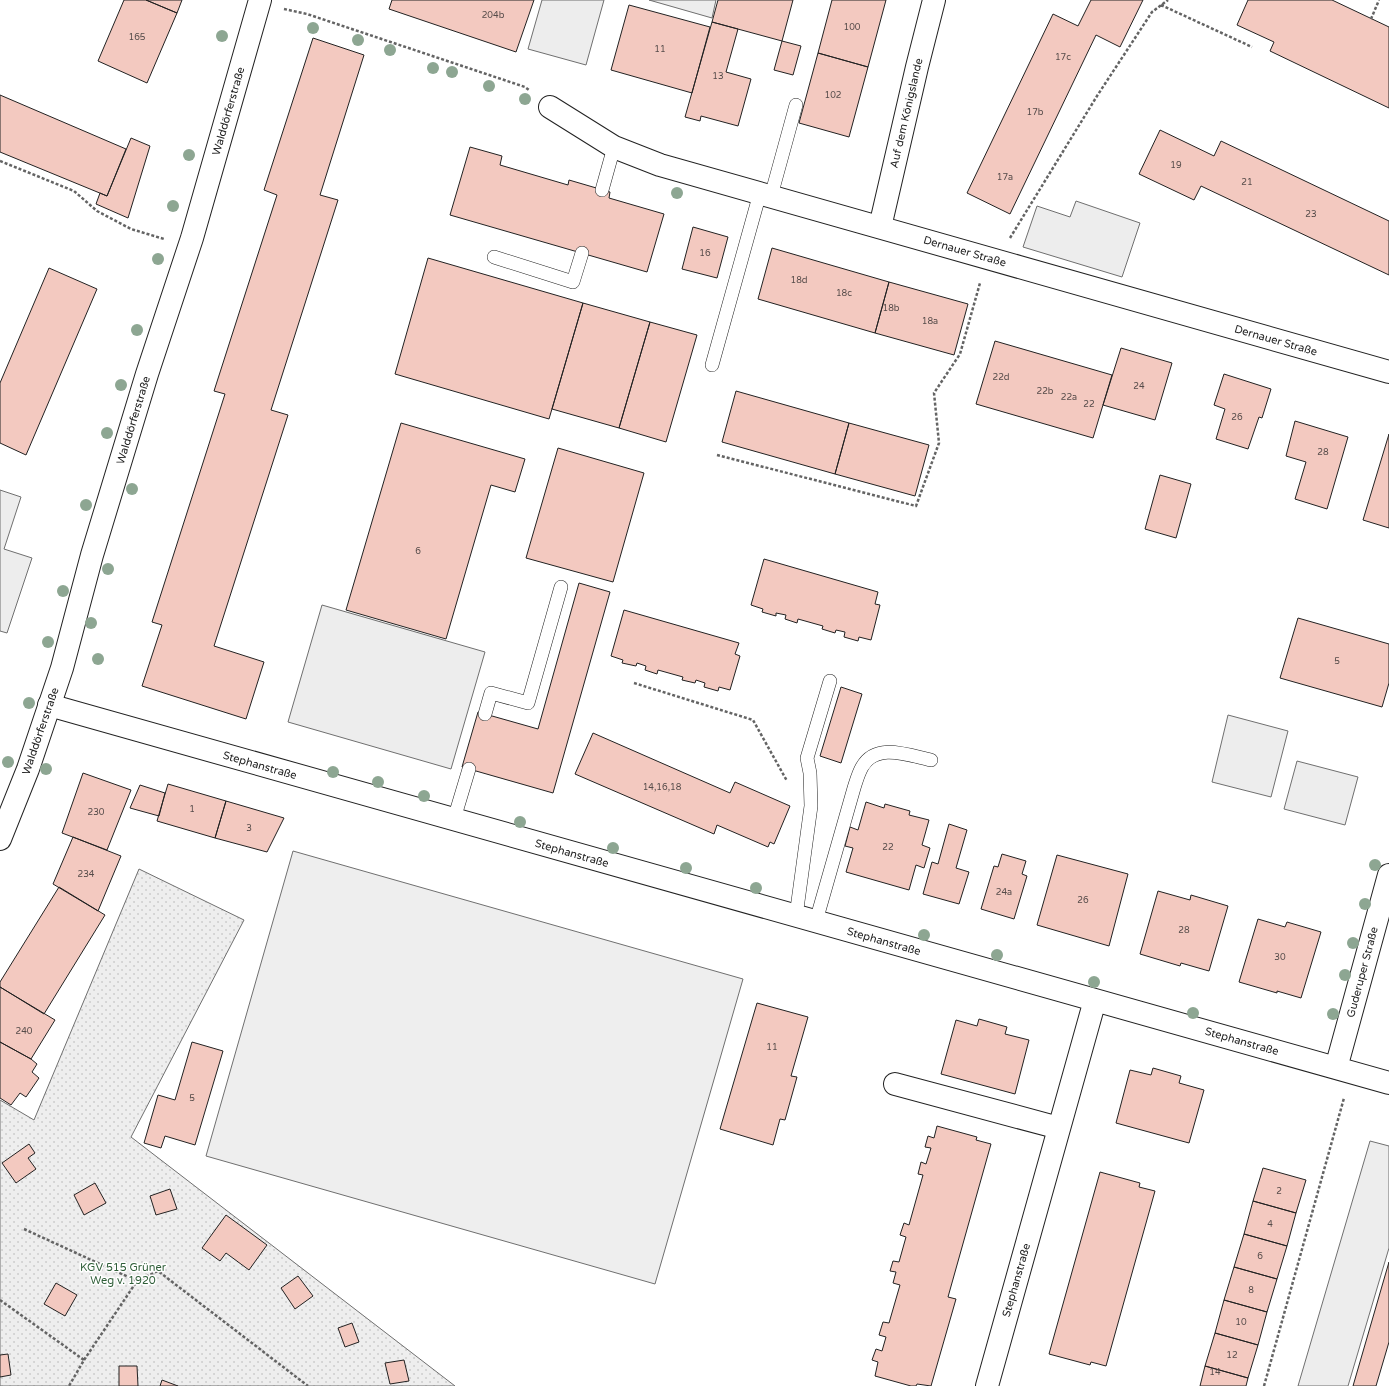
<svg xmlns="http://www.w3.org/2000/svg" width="1389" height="1386" viewBox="0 0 1389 1386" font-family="'Varela Round',sans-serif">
	<defs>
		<pattern id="grass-dots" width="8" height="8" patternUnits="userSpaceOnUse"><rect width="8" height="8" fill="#eee"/><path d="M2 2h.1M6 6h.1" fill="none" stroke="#ccc" stroke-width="1.8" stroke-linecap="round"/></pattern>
	</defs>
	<rect width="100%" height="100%" fill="#fff"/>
	<path fill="url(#grass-dots)" stroke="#6f6f6f" d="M139 869 244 920 131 1137 455 1386H0V1100L34 1120Z"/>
	<path fill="#eee" stroke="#6f6f6f" d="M293 851 743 979 655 1284 206 1156Z"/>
	<path fill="#ededed" stroke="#6f6f6f" d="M542 0H604L586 65 528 49Z
		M649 0H716L712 18Z
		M1076 201 1140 223 1122 277 1023 247 1037 206 1070 217Z
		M0 490 21 497 4 549 32 558 7 633 0 631Z
		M322 605 485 652 451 769 288 722Z
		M1228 715 1288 731 1271 797 1212 782Z
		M1297 761 1358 777 1345 825 1284 809Z
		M1370 1141 1389 1146V1248L1348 1386H1298Z"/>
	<path fill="#f3c9c0" stroke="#222" d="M124 0H146L177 13 147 83 98 61Z
		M146 0H182L177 13Z
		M392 0H534L516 52 389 9Z
		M718 0H793L782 41 712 22Z
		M832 0H886L868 67 818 53Z
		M1091 0H1143L1120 47 1096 35 1010 214 967 193 1053 14 1078 26Z
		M1248 0H1332L1389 27V108L1270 51 1274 42 1237 25Z
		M629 5 710 27 692 93 611 70Z
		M712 22 738 29 726 72 751 79 738 126 701 116 700 121 685 117Z
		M313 38 364 55 320 195 338 200 271 410 288 415 214 646 264 662 246 719 142 686 162 625 152 622 225 394 214 391 277 195 264 190Z
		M782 41 801 46 793 75 774 70Z
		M818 53 868 67 849 137 799 123Z
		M0 95 126 149 107 196 0 152Z
		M1160 130 1214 156 1221 141 1389 221V275L1201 186 1194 200 1139 174Z
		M131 138 150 146 128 218 96 204 100 193 107 196Z
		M470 147 502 156 500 165 568 185 569 180 610 192 609 198 664 214 647 272 450 215Z
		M693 227 728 237 717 278 682 269Z
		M772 248 889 282 875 333 758 299Z
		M428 258 583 303 549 419 395 374Z
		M49 268 97 289 26 455 0 443V383Z
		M889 282 968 304 954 355 875 333Z
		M583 303 650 322 619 428 552 409Z
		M650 322 697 335 666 442 619 428Z
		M995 341 1112 375 1093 438 976 404Z
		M1121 348 1172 363 1155 420 1103 405Z
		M1224 374 1271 389 1262 418 1259 417 1248 449 1216 439 1225 409 1214 405Z
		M736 391 849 423 835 474 722 442Z
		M1295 421 1348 437 1327 509 1295 499 1306 462 1286 456Z
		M401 423 525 459 515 492 491 485 446 639 346 610Z
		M849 423 929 445 915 496 835 474Z
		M1389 434V528L1363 520Z
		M558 448 644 473 613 582 526 558Z
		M1160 475 1191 484 1176 538 1145 529Z
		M764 559 878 592 875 604 880 605 871 640 859 637 858 641 844 637 845 632 836 630 835 633 822 629 823 626 798 619 797 623 785 619 786 615 776 613V616L762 612 763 609 751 605Z
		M579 583 610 592 553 793 462 767 478 712 538 729Z
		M624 610 739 643 735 654 740 656 730 690 719 687 718 691 704 687 705 683 696 680 695 683 682 680 683 677 658 670 657 674 645 670 646 666 637 663 636 666 622 663 623 660 611 656Z
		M1298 618 1389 644V683L1382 707 1280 678Z
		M841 687 862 694 841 763 820 756Z
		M593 733 730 793 735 782 790 806 774 844 770 842 768 847 717 825 714 834 575 774Z
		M83 773 131 790 107 850 62 833Z
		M168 784 226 801 215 838 157 821Z
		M140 785 165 793 159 816 130 808Z
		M226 801 284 818 267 852 215 838Z
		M866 802 884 808 885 804 910 811 909 815 929 820 922 845 930 848 924 868 916 865 909 890 846 872 853 848 845 846 850 827 858 830Z
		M949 824 967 830 956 868 969 872 959 904 923 894 932 862 938 864Z
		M73 837 121 856 98 911 53 884Z
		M1002 854 1026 861 1022 874 1027 876 1014 919 981 909 994 866 998 867Z
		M1057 855 1128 874 1109 946 1037 925Z
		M59 887 105 915 44 1014 0 987V982Z
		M1158 891 1190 900 1191 895 1228 906 1209 971 1181 963 1180 966 1140 954Z
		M1258 919 1285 927 1287 922 1321 932 1301 998 1277 991V993L1239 982Z
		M0 987 55 1020 31 1059 0 1042Z
		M757 1003 808 1017 791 1076 797 1077 785 1120 780 1119 773 1145 720 1129Z
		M979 1019 1007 1027 1005 1034 1029 1040 1015 1094 941 1074 956 1020 977 1026Z
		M0 1042 31 1059 37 1064 32 1072 39 1078 26 1097 20 1093 11 1105 0 1098Z
		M192 1042 223 1051 195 1145 165 1136 161 1148 144 1143 158 1095 175 1100Z
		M1153 1068 1181 1076 1179 1083 1204 1090 1189 1143 1116 1123 1130 1070 1151 1075Z
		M937 1126 977 1137 976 1140 991 1144 948 1297 956 1299 931 1386 917 1384 916 1386H911L875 1376 878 1362 872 1360 876 1349 882 1351 886 1337 879 1335 883 1322 889 1323 900 1285 893 1283 896 1272 890 1271 893 1261 899 1262 906 1237 900 1235 904 1223 909 1225 923 1175 918 1174 921 1162 926 1164 931 1148 925 1147 928 1136 934 1138Z
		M29 1144 35 1153 28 1158 36 1169 16 1183 2 1163Z
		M1263 1168 1306 1180 1296 1213 1253 1201Z
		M1100 1172 1140 1183 1139 1187 1155 1191 1106 1366 1091 1362 1090 1365 1049 1354Z
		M95 1183 106 1203 84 1215 74 1195Z
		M170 1189 177 1209 156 1215 150 1196Z
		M1253 1201 1296 1213 1287 1246 1244 1234Z
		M226 1215 267 1245 249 1270 226 1253 220 1261 202 1248Z
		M1244 1234 1287 1246 1277 1279 1234 1267Z
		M1389 1262V1342L1376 1386H1353Z
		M1234 1267 1277 1279 1267 1312 1224 1300Z
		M298 1276 313 1296 295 1309 281 1288Z
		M56 1283 77 1295 65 1316 44 1304Z
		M1224 1300 1267 1312 1258 1345 1215 1333Z
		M352 1323 359 1342 345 1347 338 1328Z
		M1215 1333 1258 1345 1248 1378 1205 1366Z
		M8 1354 11 1375 0 1377V1355Z
		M404 1360 409 1381 390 1384 385 1363Z
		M119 1366H137L138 1386H119Z
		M1205 1366 1248 1378 1246 1386H1200Z
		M162 1380 178 1386H160Z"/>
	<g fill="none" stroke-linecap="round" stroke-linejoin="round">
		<defs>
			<path id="lane" d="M602 190 614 147
				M771 196 796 105
				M494 257 573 282 582 253
				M712 365 760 193
				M485 714 491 693 528 703 561 587
				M454 819 469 769
				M796 916 811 806 810 773 807 758 830 681
				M816 921 854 788C856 782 858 774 862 767 876 742 908 755 931 760"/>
			<path id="street" d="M550 107 614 147 660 165 1389 372
				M880 227 917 67 934 0
				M49 705 1389 1083
				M1336 1068 1389 875
				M895 1084 1059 1128
				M987 1386 1095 1000"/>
			<path id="secondary" d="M0 839 28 769 62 668 92 555 147 374 192 238 260 0"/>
		</defs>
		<use href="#lane" stroke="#222" stroke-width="14"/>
		<use href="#street" stroke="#222" stroke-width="24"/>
		<use href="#secondary" stroke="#222" stroke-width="24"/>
		<path stroke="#646464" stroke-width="2.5" stroke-dasharray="3 2" stroke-linecap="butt" d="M1161 5 1252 47
			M284 9 307 14 525 87 529 90
			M1371 19 1379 0
			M0 161 74 191 97 211 131 229 164 239
			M1010 238 1097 96 1152 12 1168 0
			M717 455 916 506 939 443 934 393 960 354 980 283
			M634 683 753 720 787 781
			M24 1229 137 1281
			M0 1300 84 1360 69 1386
			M84 1360 137 1281 158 1271 308 1386
			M1264 1386 1344 1098"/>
		<use href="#lane" stroke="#fff" stroke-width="13"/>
		<use href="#street" stroke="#fff" stroke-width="22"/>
		<use href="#secondary" stroke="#fff" stroke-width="22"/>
	</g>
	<g fill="#8da692">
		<circle cx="313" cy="28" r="6"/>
		<circle cx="222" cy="36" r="6"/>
		<circle cx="358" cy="40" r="6"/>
		<circle cx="390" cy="50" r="6"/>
		<circle cx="433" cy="68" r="6"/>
		<circle cx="452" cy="72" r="6"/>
		<circle cx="489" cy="86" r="6"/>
		<circle cx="525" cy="99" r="6"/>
		<circle cx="189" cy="155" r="6"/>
		<circle cx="677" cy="193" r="6"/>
		<circle cx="173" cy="206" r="6"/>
		<circle cx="158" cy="259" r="6"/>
		<circle cx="137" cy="330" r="6"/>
		<circle cx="121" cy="385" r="6"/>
		<circle cx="107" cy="433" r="6"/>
		<circle cx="132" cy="489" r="6"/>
		<circle cx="86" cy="505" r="6"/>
		<circle cx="108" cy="569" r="6"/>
		<circle cx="63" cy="591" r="6"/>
		<circle cx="91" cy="623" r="6"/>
		<circle cx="48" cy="642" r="6"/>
		<circle cx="98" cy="659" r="6"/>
		<circle cx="29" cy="703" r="6"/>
		<circle cx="8" cy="762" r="6"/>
		<circle cx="46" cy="769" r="6"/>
		<circle cx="333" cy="772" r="6"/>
		<circle cx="378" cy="782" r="6"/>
		<circle cx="424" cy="796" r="6"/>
		<circle cx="520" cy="822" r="6"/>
		<circle cx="613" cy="848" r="6"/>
		<circle cx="1375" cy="865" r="6"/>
		<circle cx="686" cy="868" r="6"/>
		<circle cx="756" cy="888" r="6"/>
		<circle cx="1365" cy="904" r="6"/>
		<circle cx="924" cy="935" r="6"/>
		<circle cx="1353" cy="943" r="6"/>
		<circle cx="997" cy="955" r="6"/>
		<circle cx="1345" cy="975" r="6"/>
		<circle cx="1094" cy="982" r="6"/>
		<circle cx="1193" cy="1013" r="6"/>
		<circle cx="1333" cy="1014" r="6"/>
	</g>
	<g text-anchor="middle" stroke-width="3" stroke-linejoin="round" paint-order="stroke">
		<g font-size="9" fill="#564c4a">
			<text x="493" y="18">204b</text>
			<text x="852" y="30">100</text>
			<text x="137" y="40">165</text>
			<text x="660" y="52">11</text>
			<text x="1063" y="60">17c</text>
			<text x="718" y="79">13</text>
			<text x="833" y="98">102</text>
			<text x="1035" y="115">17b</text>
			<text x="1176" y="168">19</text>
			<text x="1005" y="180">17a</text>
			<text x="1247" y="185">21</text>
			<text x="1311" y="217">23</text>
			<text x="705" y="256">16</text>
			<text x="799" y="283">18d</text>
			<text x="844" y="296">18c</text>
			<text x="891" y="311">18b</text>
			<text x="930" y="324">18a</text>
			<text x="1001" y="380">22d</text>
			<text x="1139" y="389">24</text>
			<text x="1045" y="394">22b</text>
			<text x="1069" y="400">22a</text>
			<text x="1089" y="407">22</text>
			<text x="1237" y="420">26</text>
			<text x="1323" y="455">28</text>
			<text x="418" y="554">6</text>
			<text x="1337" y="664">5</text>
			<text x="662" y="790">14,16,18</text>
			<text x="192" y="812">1</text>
			<text x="96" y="815">230</text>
			<text x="249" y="831">3</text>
			<text x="888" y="850">22</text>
			<text x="86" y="877">234</text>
			<text x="1004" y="895">24a</text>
			<text x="1083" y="903">26</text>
			<text x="1184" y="933">28</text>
			<text x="1280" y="960">30</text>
			<text x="24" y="1034">240</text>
			<text x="772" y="1050">11</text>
			<text x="192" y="1101">5</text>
			<text x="1279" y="1194">2</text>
			<text x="1270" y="1227">4</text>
			<text x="1260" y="1259">6</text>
			<text x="1251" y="1293">8</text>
			<text x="1241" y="1325">10</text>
			<text x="1232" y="1358">12</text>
			<text x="1215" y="1375">14</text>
		</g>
		<g font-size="11" fill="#222" stroke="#fff">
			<text transform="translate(228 111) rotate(-74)" y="4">Walddörferstraße</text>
			<text transform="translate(906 113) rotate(-77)" y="4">Auf dem Königslande</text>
			<text transform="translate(965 251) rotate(16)" y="4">Dernauer Straße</text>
			<text transform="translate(1276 340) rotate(16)" y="4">Dernauer Straße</text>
			<text transform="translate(133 420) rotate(-73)" y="4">Walddörferstraße</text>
			<text transform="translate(40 731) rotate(-71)" y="4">Walddörferstraße</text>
			<text transform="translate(260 765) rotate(16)" y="4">Stephanstraße</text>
			<text transform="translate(572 853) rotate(16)" y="4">Stephanstraße</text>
			<text transform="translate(884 941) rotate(16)" y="4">Stephanstraße</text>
			<text transform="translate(1362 972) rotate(-75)" y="4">Guderuper Straße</text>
			<text transform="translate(1242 1041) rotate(16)" y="4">Stephanstraße</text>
			<text transform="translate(1016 1280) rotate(-74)" y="4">Stephanstraße</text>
		</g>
		<g font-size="11" fill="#2f5e38" stroke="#fff">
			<text x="123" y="1271">KGV 515 Grüner<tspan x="123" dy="13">Weg v. 1920</tspan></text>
		</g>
	</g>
</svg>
